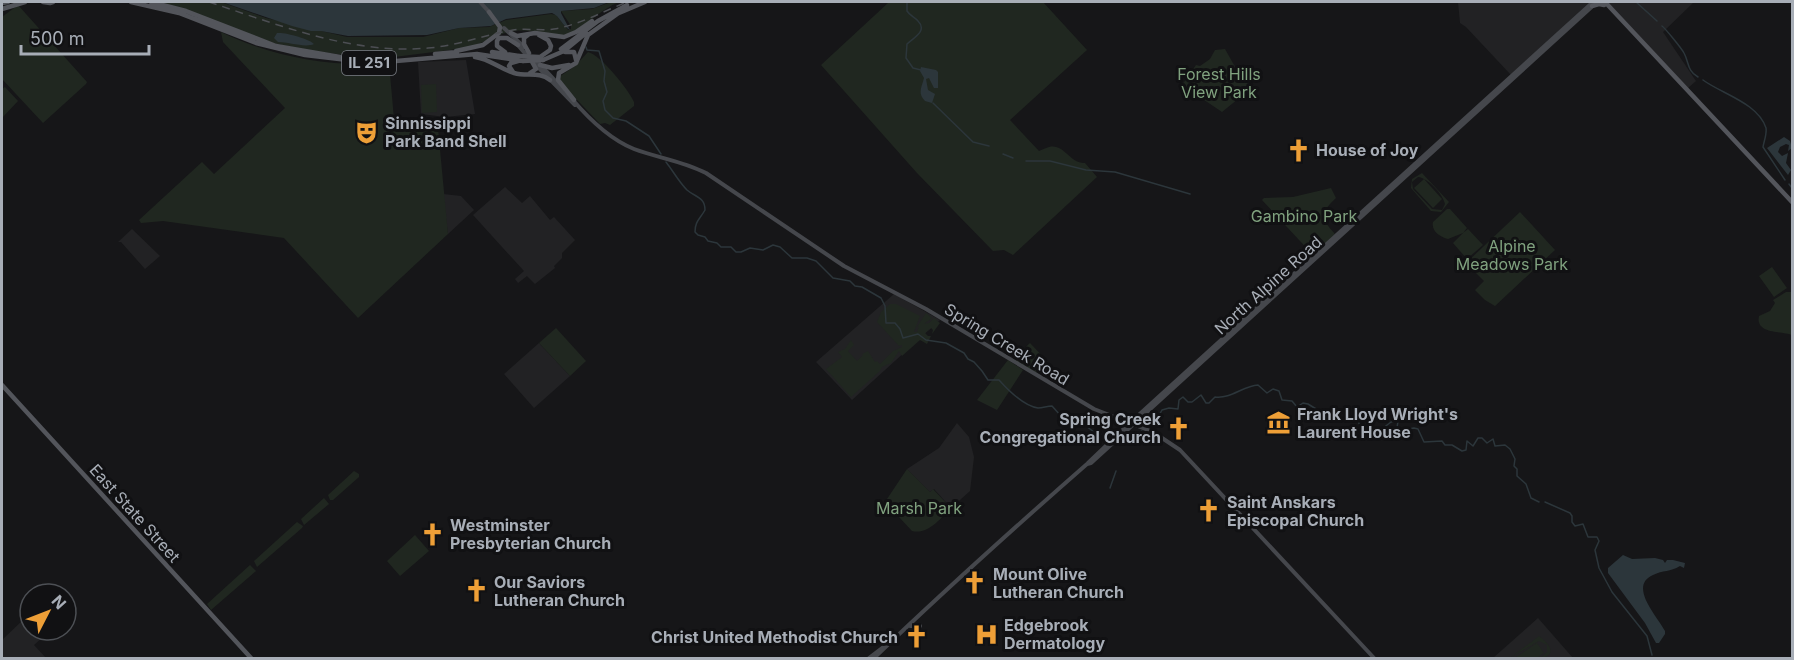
<svg xmlns="http://www.w3.org/2000/svg" width="1794" height="660" viewBox="0 0 1794 660" font-family="Inter,sans-serif">
	<rect width="100%" height="100%" fill="#161618"/>
	<path fill="#222224" d="M1458 2H1590L1511 75 1466 27 1460 23Z
		M1607 2H1694L1663 32 1696 81 1688 88Z
		M466 60 475 114 445 117 421 114 418 62Z
		M505 187 522 203 530 196 550 220 554 217 575 240 562 253V258L554 266 555 268 535 284 527 276 518 283 515 279 524 271 473 215Z
		M443 194 461 196 474 210 448 234Z
		M132 229 160 256 145 269 121 242H118Z
		M894 294 940 320 852 400 816 362Z
		M539 343 570 376 534 408 504 374Z
		M957 423 969 437 974 457 970 491 951 508 934 489 930 492 907 469 939 448Z
		M25 618 30 623V630H36L43 637 34 645 46 658H2V640Z
		M1538 618 1573 658H1493Z"/>
	<path fill="#202720" fill-rule="evenodd" d="M159 2H221L266 18 347 37H423L459 28 489 27 506 20 551 14 556 15 568 30 571 29V26L561 11 592 9 611 2H619C601 9 588 25 571 33 556 40 534 28 515 31 498 33 484 44 466 48L378 59 312 51 272 43Z
		M887 2H1043L1087 50 1010 120 1039 151C1042 150 1045 148 1049 147 1064 143 1070 164 1085 163L1097 177 1013 255 1004 250 993 251 917 173 821 65 888 3Z
		M18 5 87 82 86 84 43 123 2 79V17Z
		M221 32C272 57 332 68 389 63L394 119 437 118 448 234 358 318 284 238 163 221 141 223 139 220 202 162 214 174 285 108 223 42Z
		M1225 49 1234 65 1254 86 1222 112 1182 85 1196 65 1200 66 1210 59 1215 50Z
		M588 52C601 55 629 90 634 102V106L610 125 605 123 600 124 562 84 559 77 575 66Z
		M436 84 437 112 422 113 421 85Z
		M5 87 18 101 2 118V89Z
		M1422 173 1449 202 1441 212 1431 211 1411 188 1412 179ZM1418 177C1428 178 1443 194 1445 204L1442 210 1432 209 1413 189 1412 182Z
		M1424 179 1442 199 1433 208 1414 188Z
		M1331 188 1336 198C1320 213 1320 218 1335 234L1313 255 1262 200 1264 198 1293 197Z
		M1447 209H1450L1467 228 1463 233 1468 229 1483 245 1467 259 1453 243 1463 233 1448 239C1440 237 1431 231 1433 222Z
		M1520 212 1555 250 1495 306 1485 300 1475 290 1484 281 1466 263Z
		M1772 267 1787 288 1774 297 1759 276Z
		M1786 292H1792V335C1781 331 1755 334 1759 316L1770 311 1775 303 1773 300Z
		M890 304H896L920 316 914 332H917L919 326 917 328V327L926 313 932 318 924 324 929 323 934 318 940 323 932 334 933 330 931 328 925 333 928 336H931L927 344 920 340 902 356 899 351 891 363 882 367 880 371 851 397 826 369 842 357 838 352 845 349 851 340 854 345 848 351 857 361 863 355 862 354 868 351 875 362 877 361 880 364 893 351 902 347V345L899 346 877 322 881 312Z
		M556 328 586 361 570 376 539 343Z
		M1030 343 1048 362 1037 373 1013 359Z
		M1008 360 1023 370 997 410 977 400Z
		M907 469 930 492 933 489 951 508C941 518 928 535 912 531L885 502Z
		M354 471 359 474V477L333 500H330L328 495Z
		M324 498 329 504 304 525 301 519Z
		M297 522 303 526 302 528 257 567 254 561Z
		M415 535 429 551 400 576 387 561Z
		M250 565 256 571 211 610 207 604Z
		M1539 636C1548 642 1559 656 1540 658L1547 652V645L1539 641 1510 658Z
		M1537 643 1544 653 1537 658H1515Z"/>
	<path fill="#2c363b" d="M222 2H609L594 8 561 11V13L570 30C562 26 560 16 552 13L506 19 491 26 459 28 427 35 348 36 321 31H311L292 26Z
		M277 33C285 32 310 39 314 44 305 48 289 42 278 42L274 38Z
		M921 67 936 70 938 72V88H934L929 78 926 79 928 90 935 94 932 103 925 101C917 93 922 87 924 78L920 71Z
		M1784 137 1790 141 1792 148 1788 151 1789 145 1786 144 1780 147 1778 152 1782 156 1788 153 1786 163 1791 170 1788 175 1767 148Z
		M1623 555 1632 559 1655 558 1663 560 1665 563 1667 560H1673L1685 563 1684 568 1680 566C1670 572 1663 570 1653 575 1628 586 1657 616 1665 631V634L1659 643H1656L1645 623 1608 573V568Z"/>
	<g fill="none" stroke-linecap="round" stroke-linejoin="round">
		<path stroke="#2c363b" stroke-width="1.5" d="M907 2V11C910 16 915 17 918 21 928 31 913 38 907 44L906 58 913 68 921 70
			M1636 2 1657 21
			M1662 26C1665 28 1682 49 1684 53 1689 62 1687 71 1698 77
			M586 47 587 50 599 51 605 71 604 81 607 92 603 101 605 110 613 118 626 121 649 136 661 154
			M1703 80C1722 94 1758 103 1766 128 1767 134 1764 141 1763 147L1785 180
			M933 103 973 142 989 146
			M1003 154 1013 158
			M1026 161H1050L1086 170 1115 172 1190 194
			M666 162C673 171 679 182 687 190 695 197 705 197 705 210 700 219 695 221 695 232L698 235 705 237 708 241 717 243 721 247H731L736 252H741L750 248 763 250 773 245 780 247 792 258H807L816 261 833 278 850 281 855 286 862 287 881 298 885 306 886 323H895L900 329 903 338 918 334 926 340 946 343 964 353 968 359 974 362 982 371 988 380H999C1008 390 1023 406 1038 408 1043 408 1047 406 1052 406L1061 416 1074 425 1082 423 1094 432 1110 437
			M1789 184 1792 188
			M1151 424 1157 419 1162 410 1169 408 1178 409 1179 400 1183 397 1188 402H1192L1201 395 1206 403H1209L1215 397C1231 399 1243 386 1258 385L1267 393 1273 389 1279 391 1282 400 1292 401 1297 407 1303 403 1308 404 1326 415 1358 422 1362 427 1366 423 1370 424 1375 432H1378L1391 422 1398 421 1397 428C1403 432 1408 429 1414 428L1418 429 1424 442 1442 441 1445 445H1452L1462 451 1466 450 1467 441 1473 446 1478 438H1482L1487 443 1493 439 1495 446 1505 445 1510 449 1515 459 1514 466 1517 469V476L1526 484 1531 498 1539 502
			M1118 442 1142 431
			M1110 488 1116 471
			M1545 502 1570 513 1572 516V522L1575 526 1583 524 1588 537H1597L1599 541 1595 550 1599 568 1612 592 1647 636 1652 655"/>
		<path stroke="#45474c" stroke-width="4" d="M480 2 490 13
			M504 28 524 47
			M516 43 529 58
			M535 59 563 89
			M534 63 575 105
			M572 99C589 119 609 139 634 149 658 158 683 161 706 173L844 266 926 309 1094 409 1153 432 1180 450 1374 658
			M1088 463 1131 422 1593 2
			M910 626H920
			M869 658 890 642
			M874 658C943 592 1015 527 1087 464L1091 463 1597 2"/>
		<path stroke="#53555b" stroke-width="4.5" d="M43 2 50 3 53 2
			M131 2 179 13 256 43 305 55 373 63 477 54 523 61
			M151 2 186 11 276 46 340 57
			M1605 2 1792 202
			M2 3 8 2
			M1592 6 1599 4 1604 5
			M2 9 25 2
			M619 13 645 2
			M511 33 517 36 535 33 564 37 576 32 592 21
			M528 35 524 38V44L529 53
			M539 35 548 40 551 46 550 50 540 57
			M561 49 598 21 627 5
			M456 51 483 45 499 33 500 27 489 12
			M492 52 519 56
			M505 52 497 46V41L499 38H507L518 45
			M565 52H574L576 60
			M435 54 457 52
			M475 57C490 59 500 69 514 73 527 77 539 71 550 80
			M543 60 564 51 586 33
			M540 65 552 68 569 65
			M513 72 509 66 511 63 518 61
			M530 73 536 69 531 60
			M574 100 558 80 559 73 576 63 588 35 620 12
			M2 385 251 658"/>
		<path stroke="#4c4e53" stroke-width="1.5" stroke-dasharray="8 6" stroke-linecap="butt" d="M209 2C279 25 353 55 428 48 457 46 484 35 513 30 527 28 541 31 554 29 579 25 604 11 627 2"/>
		<path stroke="#53555b" stroke-width="4.5" d="M519 56 539 57
			M523 61 543 60"/>
	</g>
	<defs>
		<symbol id="theatre-bare" viewBox="-9 -9 18 18"><path d="M-5-5.5Q0-4 5-5.5V0Q5 5 0 6Q-5 5-5 0ZM-3.3-2.5H-1v1.5H-3.3ZM1-2.5H3.3v1.5H1ZM-2.8 1Q0 5.5 2.8 1Z" fill="#ee9f37" stroke="#111113" stroke-width="2.5" paint-order="stroke"/></symbol>
		<symbol id="church-bare" viewBox="-9 -9 18 18"><path d="M-1.2-6h2.4v3.5h3.3v2.4h-3.3V6h-2.4V-.1h-3.3v-2.4h3.3Z" fill="#ee9f37" stroke="#111113" stroke-width="2.5" paint-order="stroke"/></symbol>
		<symbol id="museum-bare" viewBox="-9 -9 18 18"><path d="M0-6L6-3V-2H-6V-3ZM-5-1h2V3h-2ZM-1-1h2V3h-2ZM3-1h2V3H3ZM-6 4H6V6H-6Z" fill="#ee9f37" stroke="#111113" stroke-width="2.5" paint-order="stroke"/></symbol>
		<symbol id="hospital-bare" viewBox="-9 -9 18 18"><path d="M-5-5h3v3.5h4V-5h3V5h-3V1.5h-4V5h-3Z" fill="#ee9f37" stroke="#111113" stroke-width="2.5" paint-order="stroke"/></symbol>
	</defs>
	<g fill-rule="evenodd">
		<use href="#theatre-bare" x="350" y="116" width="33" height="33"/>
		<use href="#church-bare" x="1282" y="134" width="33" height="33"/>
		<use href="#museum-bare" x="1262" y="406" width="33" height="33"/>
		<use href="#church-bare" x="1162" y="412" width="33" height="33"/>
		<use href="#church-bare" x="1192" y="494" width="33" height="33"/>
		<use href="#church-bare" x="416" y="518" width="33" height="33"/>
		<use href="#church-bare" x="958" y="566" width="33" height="33"/>
		<use href="#church-bare" x="460" y="574" width="33" height="33"/>
		<use href="#hospital-bare" x="970" y="618" width="33" height="33"/>
		<use href="#church-bare" x="900" y="620" width="33" height="33"/>
	</g>
	<g text-anchor="middle" stroke-width="6" stroke-linejoin="round" paint-order="stroke">
		<rect fill="#111113" stroke="#7b7f86" stroke-width="1.5" x="342" y="51" width="54" height="24" rx="4.5"/>
		<g font-size="15" font-weight="bold" fill="#a8aeb7">
			<text x="369" y="68">IL 251</text>
		</g>
		<g font-size="16" fill="#80a27f" stroke="#111113">
			<text x="1219" y="80">Forest Hills<tspan x="1219" dy="18">View Park</tspan></text>
			<text x="1304" y="222">Gambino Park</text>
			<text x="1512" y="252">Alpine<tspan x="1512" dy="18">Meadows Park</tspan></text>
			<text x="919" y="514">Marsh Park</text>
		</g>
		<g font-size="16" font-weight="bold" fill="#a8aeb7" stroke="#111113" text-anchor="start">
			<text x="385" y="129">Sinnissippi<tspan x="385" dy="18">Park Band Shell</tspan></text>
			<text x="1316" y="156">House of Joy</text>
			<text x="1297" y="420">Frank Lloyd Wright's<tspan x="1297" dy="18">Laurent House</tspan></text>
			<text x="1161" y="425" text-anchor="end">Spring Creek<tspan x="1161" dy="18">Congregational Church</tspan></text>
			<text x="1227" y="508">Saint Anskars<tspan x="1227" dy="18">Episcopal Church</tspan></text>
			<text x="450" y="531">Westminster<tspan x="450" dy="18">Presbyterian Church</tspan></text>
			<text x="993" y="580">Mount Olive<tspan x="993" dy="18">Lutheran Church</tspan></text>
			<text x="494" y="588">Our Saviors<tspan x="494" dy="18">Lutheran Church</tspan></text>
			<text x="1004" y="631">Edgebrook<tspan x="1004" dy="18">Dermatology</tspan></text>
			<text x="898" y="643" text-anchor="end">Christ United Methodist Church</text>
		</g>
		<g font-size="16" fill="#a8aeb7" stroke="#111113">
			<text transform="translate(1268 285) rotate(-42)" y="6">North Alpine Road</text>
			<text transform="translate(1007 344) rotate(31)" y="6">Spring Creek Road</text>
			<text transform="translate(135 513) rotate(48)" y="6">East State Street</text>
		</g>
	</g>
	<rect width="1794" height="660" fill="none" stroke="#a8aeb7" stroke-width="6"/>
	<g transform="translate(48 612) rotate(48)"><circle r="28" fill="#111113" stroke="#4d5055" stroke-width="1.5"/>
	<path d="M0-4.5L10 22L0 15L-10 22Z" fill="#ee9f37"/>
	<text y="-9" font-size="16" font-weight="bold" text-anchor="middle" fill="#a8aeb7">N</text>
	</g>
	<path d="M21 45v9h128v-9" fill="none" stroke="#a8aeb7" stroke-width="3"/>
	<text x="30" y="45" font-size="18" fill="#a8aeb7" stroke="#111113" stroke-width="4.5" paint-order="stroke">500 m</text>
</svg>
